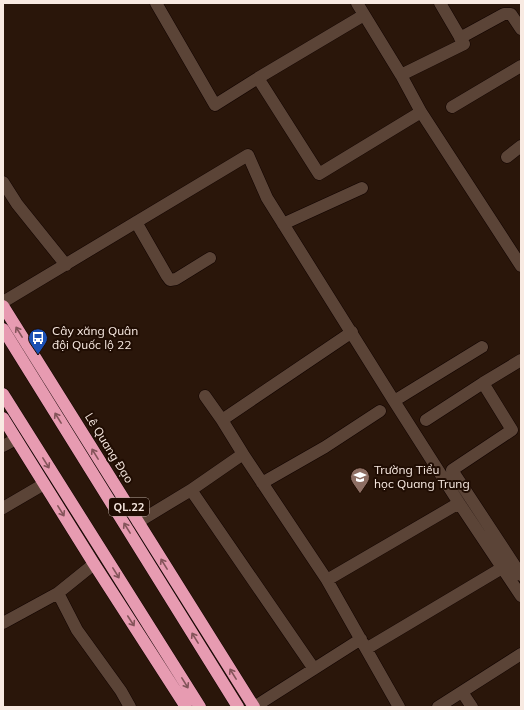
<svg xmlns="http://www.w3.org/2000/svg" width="524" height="710" viewBox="0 0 524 710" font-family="Mulish,sans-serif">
	<rect width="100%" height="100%" fill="#2a160a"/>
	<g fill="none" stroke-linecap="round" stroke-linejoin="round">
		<defs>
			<path id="minor" d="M156 3 215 105 258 78 364 15
				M357 3 401 75 421 112 521 266
				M460 38 504 14H511L521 29
				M401 75 464 44 440 3
				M258 78 319 174 421 112
				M452 107 521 66
				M507 157 521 146
				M3 182 17 204 66 265
				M136 222 167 276 170 280 176 279 210 258
				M283 224 362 188
				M3 302 248 155 267 198 394 401
				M482 347 394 401 459 503 521 596
				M521 360 483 383 512 430 452 470 521 575
				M205 396 222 420 243 454 327 580
				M222 420 352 332
				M426 420 483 383
				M3 446 16 439
				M243 454 191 490 314 669
				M262 483 325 447 380 411
				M3 508 44 484
				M138 522 191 490
				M58 593 77 630 121 691 130 707
				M3 623 58 593 94 564
				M366 649 502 568
				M462 692 472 707
				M254 707 361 639
				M399 707 327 580 459 503
				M438 707 521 654"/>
			<path id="highway" d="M3 306 254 707
				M3 329 238 707
				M3 394 200 707
				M3 418 94 564 186 707"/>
		</defs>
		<use href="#minor" stroke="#110300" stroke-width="13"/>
		<use href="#highway" stroke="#110300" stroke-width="13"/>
		<use href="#minor" stroke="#5b4437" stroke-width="12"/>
		<use href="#highway" stroke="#e79bb1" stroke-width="12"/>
	</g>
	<defs><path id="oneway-shaft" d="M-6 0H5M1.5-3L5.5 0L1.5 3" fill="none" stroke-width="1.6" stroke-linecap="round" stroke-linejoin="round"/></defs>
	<g stroke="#84545a">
		<use href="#oneway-shaft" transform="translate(19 332) rotate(-122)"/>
		<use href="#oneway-shaft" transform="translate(58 418) rotate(-122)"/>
		<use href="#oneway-shaft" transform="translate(95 454) rotate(-122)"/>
		<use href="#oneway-shaft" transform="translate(46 463) rotate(58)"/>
		<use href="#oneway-shaft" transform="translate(61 511) rotate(58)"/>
		<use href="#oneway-shaft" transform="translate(127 528) rotate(-122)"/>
		<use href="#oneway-shaft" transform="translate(164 564) rotate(-122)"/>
		<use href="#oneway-shaft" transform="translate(116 573) rotate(58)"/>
		<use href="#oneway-shaft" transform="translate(131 621) rotate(57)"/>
		<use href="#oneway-shaft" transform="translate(195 638) rotate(-122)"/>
		<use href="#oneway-shaft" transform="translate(233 674) rotate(-122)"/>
		<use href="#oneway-shaft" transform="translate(185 683) rotate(58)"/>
	</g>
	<defs>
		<symbol id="bus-pin" viewBox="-11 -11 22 30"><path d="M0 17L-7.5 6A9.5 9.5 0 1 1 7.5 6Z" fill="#1a4fb4" stroke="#200d03"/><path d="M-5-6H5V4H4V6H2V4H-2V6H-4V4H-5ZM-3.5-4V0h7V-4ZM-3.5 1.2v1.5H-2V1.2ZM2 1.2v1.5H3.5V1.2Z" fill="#fff"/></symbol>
		<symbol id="school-pin" viewBox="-11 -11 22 30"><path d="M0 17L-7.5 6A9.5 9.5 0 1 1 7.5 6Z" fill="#8d6e63" stroke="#200d03"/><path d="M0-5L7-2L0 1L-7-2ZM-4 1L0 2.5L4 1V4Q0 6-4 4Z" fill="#fff"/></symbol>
	</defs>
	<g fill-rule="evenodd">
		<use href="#bus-pin" x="27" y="327" width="22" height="30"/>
		<use href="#school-pin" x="349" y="466" width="22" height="30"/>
	</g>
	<g text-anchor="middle" stroke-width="4" stroke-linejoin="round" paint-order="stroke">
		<rect fill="#200d03" stroke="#b7a89f" stroke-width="1" x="109" y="498" width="40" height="18" rx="3"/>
		<g font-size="11" font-weight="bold" fill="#f8eae2">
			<text x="129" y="511">QL.22</text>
		</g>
		<g font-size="12" fill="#f8eae2" stroke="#200d03" text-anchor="start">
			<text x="52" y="335">Cây xăng Quân<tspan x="52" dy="14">đội Quốc lộ 22</tspan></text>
			<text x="374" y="474">Trường Tiểu<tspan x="374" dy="14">học Quang Trung</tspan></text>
		</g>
		<g font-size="12" fill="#f8eae2" stroke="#200d03">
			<text transform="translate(109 448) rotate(58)" y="4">Lê Quang Đạo</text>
		</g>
	</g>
	<rect width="524" height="710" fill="none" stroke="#f8eae2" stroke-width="8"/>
</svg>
